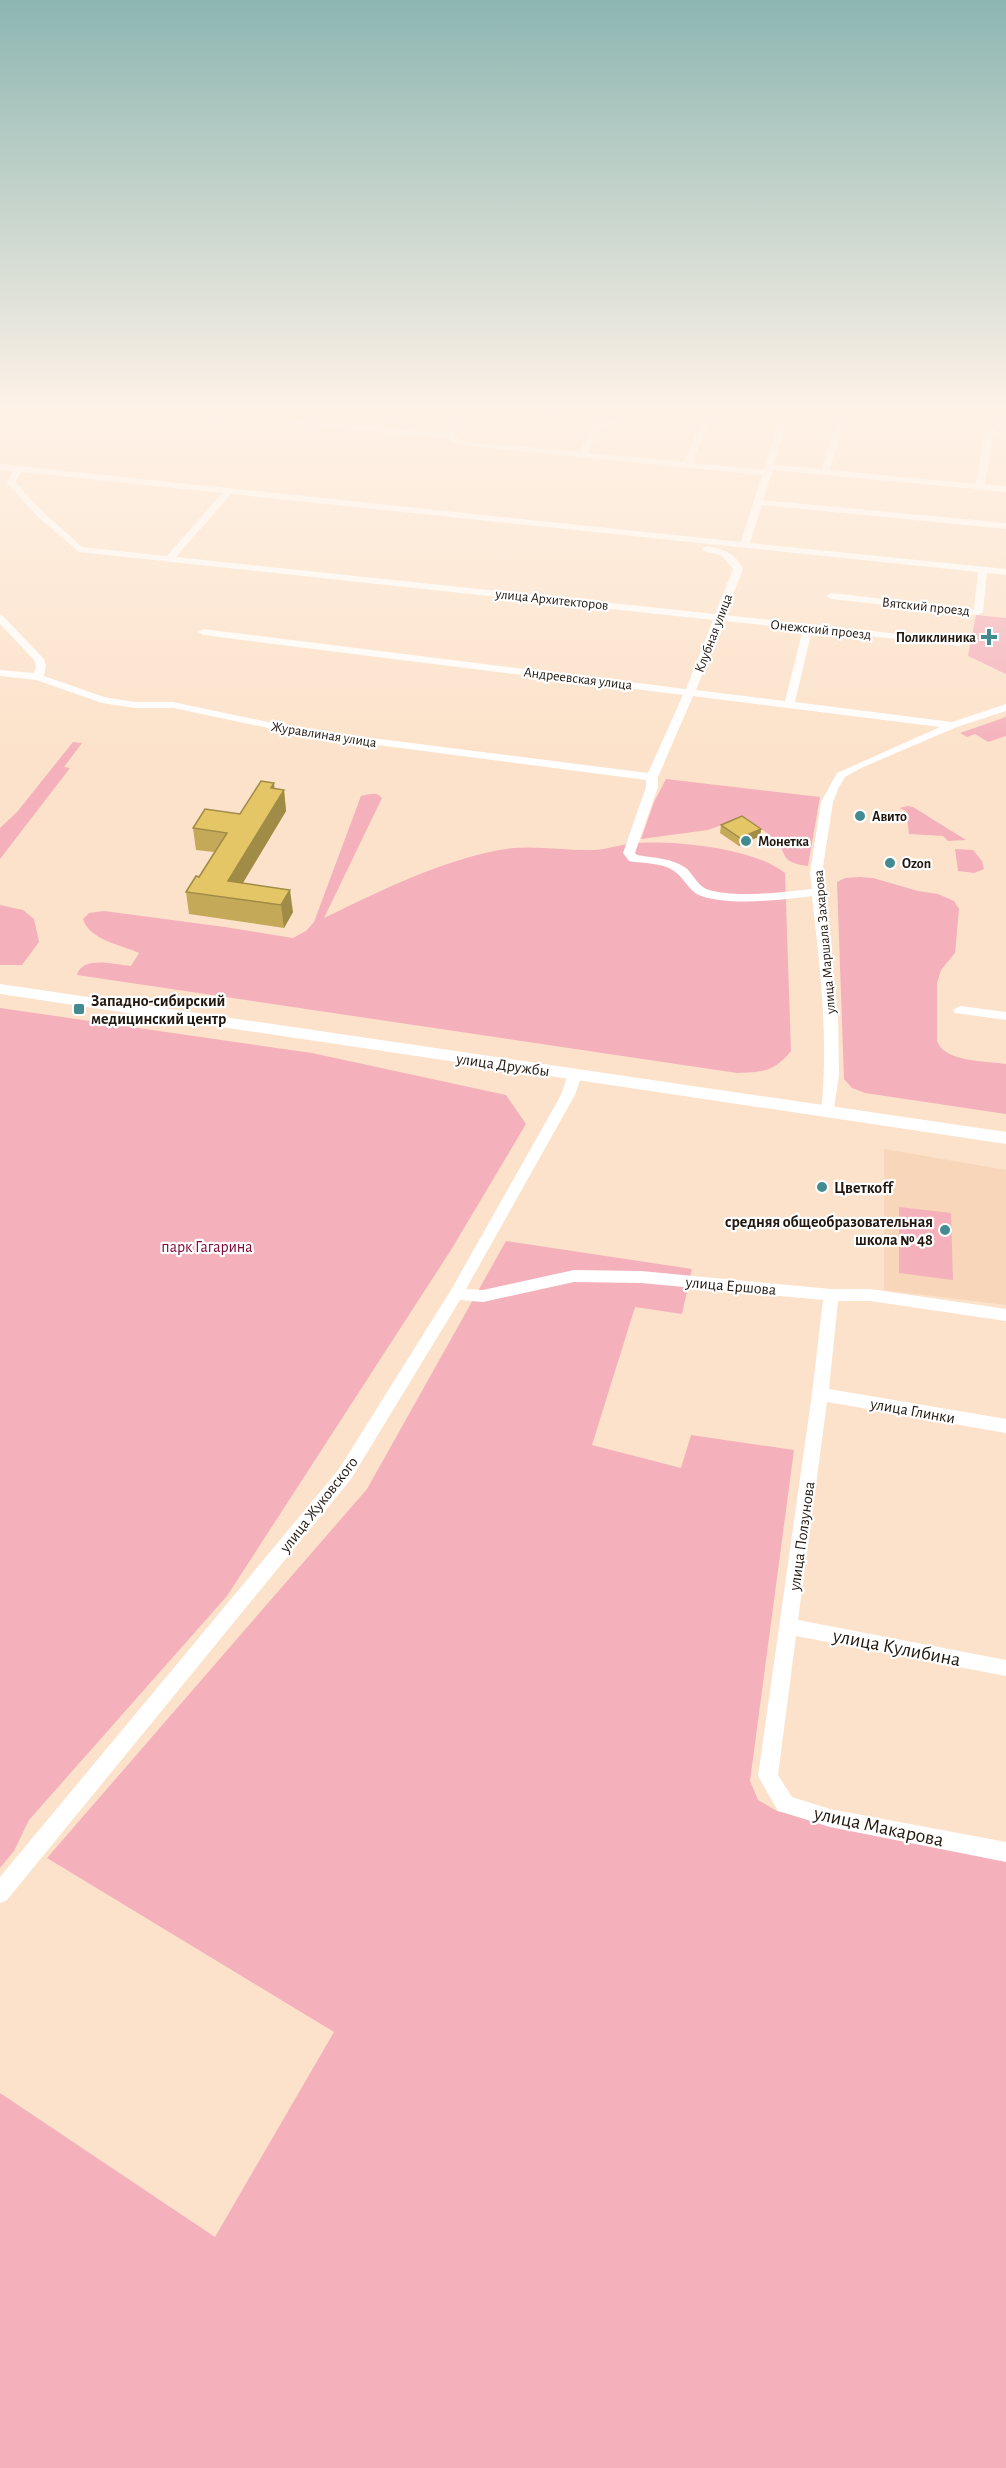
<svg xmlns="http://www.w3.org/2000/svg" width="1006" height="2468" viewBox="0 0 1006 2468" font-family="'Alegreya Sans',sans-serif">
	<rect width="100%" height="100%" fill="#fce2ca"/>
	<path fill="#f7d6b9" d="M884 1149 1006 1170V1305L884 1290Z"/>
	<path fill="#f4b1bc" d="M976 615 1006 618V674L968 656Z
		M1006 717V736L988 742 975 734 967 737 960 733Z
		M73 742 82 743 64 767 70 768 0 859V828L17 812Z
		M666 779 820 797 808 866C776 862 790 852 772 837 764 830 753 824 744 817L708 830 641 839 654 802Z
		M370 794H377L382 798 324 918C380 891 437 862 499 850 530 844 563 851 595 850 609 849 622 844 635 843 674 840 755 848 785 873L791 1051C774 1072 763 1072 737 1073L77 975C83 955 115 965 131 966L139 953C122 945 89 940 83 919L89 913 104 911 225 927 293 938 306 931 314 922 361 796Z
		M908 806 913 807 966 840 948 841 943 836 909 834 906 811 899 808Z
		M955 849 973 850 982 861 984 869 974 873 958 871Z
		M860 877 873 878 918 891 938 894 954 901 959 909 955 953 941 970 937 983V1040C942 1062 986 1061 1006 1064V1114L865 1093 852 1088 844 1079 837 882 845 878Z
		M0 905 23 910 34 919 39 942 22 965H0Z
		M0 1008 312 1053 506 1095 526 1124 451 1250 227 1596 29 1820 14 1851 0 1868Z
		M899 1207 951 1213 953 1280 899 1273Z
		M506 1241 692 1269 682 1314 635 1307 592 1445 681 1468 691 1435 794 1450 750 1781 758 1800 777 1811 1006 1856V2468H0V2093L215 2237 334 2032 47 1858 367 1489Z"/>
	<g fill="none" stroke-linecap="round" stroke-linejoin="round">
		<path fill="#fff" fill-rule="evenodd" d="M224 410H232L221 422H215V418Z
			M390 410H398L384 428 446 433 463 410H471L453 435 463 441 580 452 594 420 500 412 496 410H526L599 416 603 418 601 423 619 417 623 410H631L625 421 598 430 588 453 684 462 706 410H714L692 463 764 470 783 410H791L774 465 822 469 839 410H847L830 470 976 484 985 433 1006 413V420L993 434 985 484 1006 486V492L773 470 763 500 1006 523V529L762 505 750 543 1006 569V575L987 573 983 612 978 615 831 599 826 596 831 593 974 609 978 572 231 494 176 557 715 614 733 569 722 556 704 551 702 549 707 546C724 549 735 553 743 569L725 615 964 641 965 643 960 646 812 630 795 702 952 722 1006 704V711L957 727 861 768 845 777 839 787 833 802 822 873 838 1015 839 1075 833 1115H823L821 1112C829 1039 820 969 812 896 781 900 731 906 701 896 689 892 684 877 674 871 661 862 644 864 629 861L623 853 646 787V780L301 735 173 708H135L102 703 36 680 0 676V670L34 673 36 666 34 660 0 624V615L3 616 44 659 46 666 44 676 104 697 135 702H173L301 729 648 773 683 695 203 635 198 632 203 629 686 689 713 620 79 552 36 515 8 484 7 482 13 471 0 470V464L741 542 762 475 461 445 446 438 291 424 287 422 291 420 376 427ZM21 472 222 493 167 556 82 547 42 511 15 482ZM723 621 803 629 785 701 696 690ZM693 696 940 727 837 773 821 802 810 873 812 889C786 892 734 898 709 890 698 887 694 875 686 868 672 858 654 858 637 855L635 853 658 787V777Z
			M960 1006 1006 1012V1020L955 1013 953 1010Z
			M575 1070 582 1074 575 1095 466 1289 483 1290 574 1270 641 1271 831 1289H870L1006 1309V1321L870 1301H838L829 1389 1006 1419V1433L827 1402 798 1620 1006 1660V1676L796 1636 778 1775 792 1797 830 1809 1006 1842V1862L830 1827 785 1813 778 1811 758 1776 812 1394 823 1300 641 1283 574 1282 483 1302 460 1300 351 1479 7 1900 0 1903V1877L339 1469 451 1290 561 1095 568 1074Z"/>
		<path fill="#fff" fill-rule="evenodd" d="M0 984 1006 1132V1144L0 994Z"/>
	</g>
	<path fill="#c4aa58" d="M275 788 284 790 286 811 243 883 293 912 284 928 189 914 186 892 199 877 214 852 196 850 193 828 240 814Z
		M721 825 761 829 760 836 739 846 720 833Z"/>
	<path fill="#a08b47" d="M274 783 276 802 284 790 286 811 233 899 228 881Z
		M761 829 760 836 739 846 740 838Z
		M290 890 293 912 284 928 281 905Z"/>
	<path fill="#e4c666" stroke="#a08b47" stroke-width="1.5" d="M261 781 274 783 271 788 284 790 228 881 290 890 281 905 186 892 196 876 199 877 227 833 193 828 205 809 240 814Z
		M742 816 761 829 740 838 721 825Z"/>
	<linearGradient id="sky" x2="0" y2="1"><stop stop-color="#8db6b1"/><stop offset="0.54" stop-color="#fef2e7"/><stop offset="1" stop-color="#fef2e7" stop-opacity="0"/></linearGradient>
	<rect width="1006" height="755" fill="url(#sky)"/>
	<g fill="#438a91" stroke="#fff" stroke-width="2">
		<path d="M986 628h6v6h6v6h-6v6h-6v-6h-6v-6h6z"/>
		<circle cx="860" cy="816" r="6"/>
		<circle cx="746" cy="841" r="6"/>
		<circle cx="890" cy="863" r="6"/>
		<rect x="73" y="1003" width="12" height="12" rx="3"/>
		<circle cx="822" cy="1187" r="6"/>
		<circle cx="945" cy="1230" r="6"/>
	</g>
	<g text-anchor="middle" stroke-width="4.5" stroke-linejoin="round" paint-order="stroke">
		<g font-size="14" fill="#221810" stroke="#fff">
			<text transform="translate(552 599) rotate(6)" y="5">улица Архитекторов</text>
			<text transform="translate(926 606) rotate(6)" y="5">Вятский проезд</text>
			<text transform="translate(821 629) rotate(6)" y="5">Онежский проезд</text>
			<text transform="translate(713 633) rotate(-69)" y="5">Клубная улица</text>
			<text transform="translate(578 678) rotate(7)" y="5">Андреевская улица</text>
			<text transform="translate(324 734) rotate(9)" y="5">Журавлиная улица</text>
			<text transform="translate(824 942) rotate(-95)" y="5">улица Маршала Захарова</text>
		</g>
		<g font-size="14" font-weight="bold" fill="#221810" stroke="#fff" text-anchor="start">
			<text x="976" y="642" text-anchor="end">Поликлиника</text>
			<text x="872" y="821">Авито</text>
			<text x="758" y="846">Монетка</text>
			<text x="902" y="868">Ozon</text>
		</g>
		<g font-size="16" font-weight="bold" fill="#221810" stroke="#fff" text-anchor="start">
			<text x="91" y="1006">Западно-сибирский<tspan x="91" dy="18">медицинский центр</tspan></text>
			<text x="834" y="1193">Цветкоff</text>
			<text x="933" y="1227" text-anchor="end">средняя общеобразовательная<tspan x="933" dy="18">школа № 48</tspan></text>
		</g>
		<g font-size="16" fill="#221810" stroke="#fff">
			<text transform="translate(503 1064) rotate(8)" y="6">улица Дружбы</text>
			<text transform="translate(731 1285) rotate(5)" y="6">улица Ершова</text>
			<text transform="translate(913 1410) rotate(10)" y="6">улица Глинки</text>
			<text transform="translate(318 1504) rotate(-52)" y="6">улица Жуковского</text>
			<text transform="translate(801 1536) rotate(-82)" y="6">улица Ползунова</text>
		</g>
		<g font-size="16" fill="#820a36" stroke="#fff">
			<text x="207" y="1252">парк Гагарина</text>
		</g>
		<g font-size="20" fill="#221810" stroke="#fff">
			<text transform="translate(897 1647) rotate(11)" y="7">улица Кулибина</text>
			<text transform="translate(879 1826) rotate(12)" y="7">улица Макарова</text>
		</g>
	</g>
</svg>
